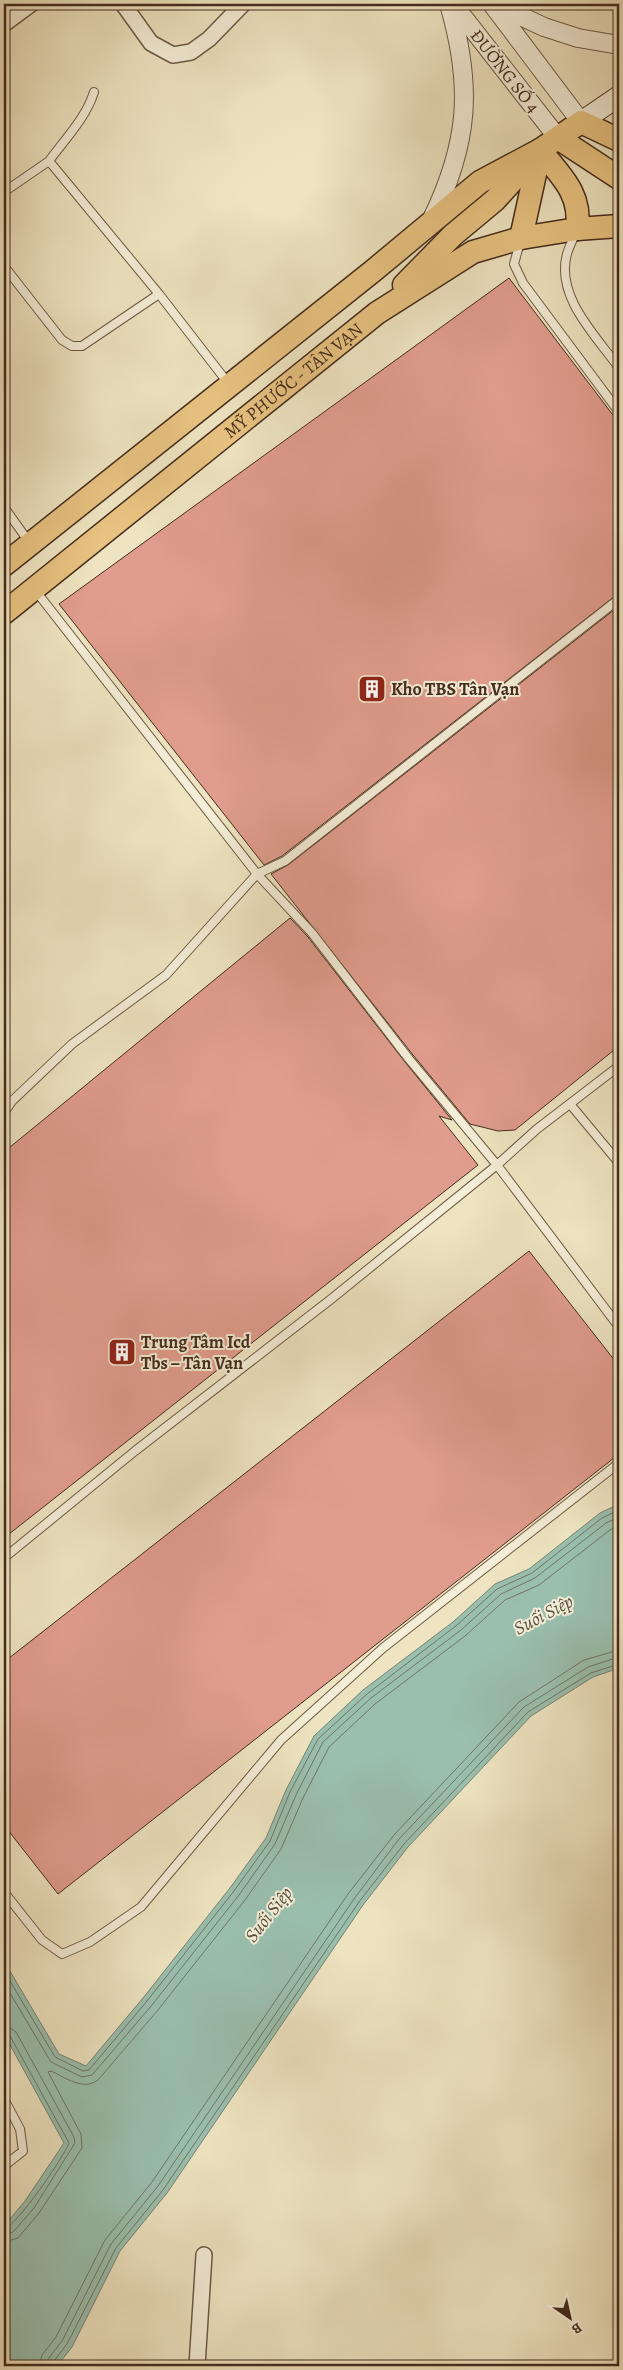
<svg xmlns="http://www.w3.org/2000/svg" width="623" height="2370" viewBox="0 0 623 2370" font-family="Alegreya,serif">
	<rect width="100%" height="100%" fill="#eee4c1"/>
	<filter id="stains"><feTurbulence type="fractalNoise" baseFrequency=".004" numOctaves="4"/><feColorMatrix values="0 0 0 0 .2 0 0 0 0 .09 0 0 0 0 .02 0 0 0 .5 -.17"/></filter>
	<radialGradient id="worn" r=".72"><stop offset=".6" stop-color="#630" stop-opacity="0"/><stop offset="1" stop-color="#630" stop-opacity=".3"/></radialGradient>
	<path fill="#9abfae" stroke="#788474" d="M619 1504V1668L593 1677 531 1716 408 1847 363 1905 167 2193 120 2251 72 2347 57 2366H4V2226L25 2201 64 2143 4 2034V1961L59 2054 86 2066 143 1998 230 1888 266 1838 286 1790 314 1736 363 1690 453 1622 495 1584 529 1569 600 1513Z"/>
	<g fill="none" stroke-linecap="round" stroke-linejoin="round">
		<path stroke="#6f7665" stroke-width="1" d="M4 1971 55 2057 83 2071 89 2070 147 2001 234 1891 270 1841 290 1792 318 1739 367 1694 457 1625 497 1589 532 1573 602 1518 619 1510
			M4 1983 51 2062 82 2077 92 2075 152 2005 239 1895 275 1844 296 1795 323 1742 371 1698 461 1630 501 1594 535 1578 606 1523 619 1517
			M4 2027 10 2028 16 2032 74 2137 75 2143 34 2208 13 2232 4 2235
			M4 2033 10 2036 69 2143C64 2157 16 2227 4 2229
			M4 2242 18 2238 39 2213 82 2148 81 2134 48 2072 51 2071C66 2078 83 2091 98 2080L158 2010 245 1900 281 1849 303 1798 329 1747 375 1704 465 1636 505 1600 539 1585 610 1530 619 1525
			M39 2366 42 2355 56 2337 105 2240 152 2182 348 1894 394 1835 519 1702 584 1660 619 1650
			M47 2366 48 2359 62 2341 111 2244 158 2186 354 1899 399 1839 524 1707 588 1667 619 1657
			M53 2366 54 2361 67 2344 116 2248 163 2190 359 1902 404 1844 528 1712 591 1673 619 1664"/>
	</g>
	<path fill="#e09c8d" stroke="#442c1c" d="M509 278 619 423V593L282 856 264 865 59 604Z
		M619 606V1046L515 1130 498 1131 470 1124 413 1055 271 874 288 865Z
		M290 918 308 937 405 1062 452 1120 439 1116 478 1165 4 1538V1152Z
		M529 1251 619 1366V1454L58 1894 4 1825V1662Z"/>
	<g fill="none" stroke-linecap="round" stroke-linejoin="round">
		<defs>
			<path id="service" d="M49 161C65 139 86 118 94 92
				M4 192 49 161 159 294 228 383
				M576 232C573 239 569 247 567 254 555 297 597 337 619 368
				M520 242 514 264 523 283 619 412
				M4 266 62 340 72 346H82L159 294
				M4 507 29 542
				M619 599 285 861 257 874 312 933 409 1059 497 1165 619 1327
				M570 1104 619 1163
				M4 1113 12 1101 72 1044 166 975 257 874 35 590
				M4 1558 135 1451 330 1300 497 1165 537 1129 619 1066
				M4 1892 42 1940 62 1954 90 1942 141 1907 281 1740 383 1648 619 1463
				M4 2099 20 2129 23 2151 4 2166"/>
			<path id="minor" d="M123 4 151 43 173 55 191 52 209 39 243 4
				M4 24 31 4
				M197 2366 204 2255"/>
			<path id="tertiary" d="M453 4 558 138
				M492 4 581 122
				M495 4 544 27 578 38 619 45
				M431 221C469 143 473 87 449 4"/>
			<path id="secondary" d="M581 122 619 96"/>
			<g id="primary">
				<path d="M558 138 619 178"/>
				<path d="M540 150C561 176 582 194 577 229"/>
				<path d="M521 238 540 151"/>
				<path d="M404 285 453 235 495 200 532 159"/>
				<path d="M4 565 373 271 480 182 540 150 581 122 619 140"/>
				<path id="s1" d="M4 613 377 313 473 252 521 238 577 229 619 226"/>
			</g>
		</defs>
		<use href="#service" stroke="#6e5a45" stroke-width="10"/>
		<use href="#minor" stroke="#6e5a45" stroke-width="18"/>
		<use href="#tertiary" stroke="#6e5a45" stroke-width="20"/>
		<use href="#secondary" stroke="#442c1c" stroke-width="22"/>
		<use href="#primary" stroke="#442c1c" stroke-width="25"/>
		<use href="#service" stroke="#f4edd7" stroke-width="8"/>
		<use href="#minor" stroke="#f4edd7" stroke-width="15"/>
		<use href="#tertiary" stroke="#f4edd7" stroke-width="18"/>
		<use href="#secondary" stroke="#f4edd7" stroke-width="20"/>
		<use href="#primary" stroke="#e7c280" stroke-width="22"/>
	</g>
	<defs>
		<symbol id="building-square" viewBox="-11 -11 22 22"><rect x="-9" y="-9" width="18" height="18" rx="4" fill="#8f2418" stroke="#f4edd7"/><path d="M-4-6H4V6H1V3H-1V6H-4ZM-2.5-4.3h1.7v1.8h-1.7ZM.8-4.3h1.7v1.8H.8ZM-2.5-1h1.7V.8h-1.7ZM.8-1h1.7V.8H.8Z" fill="#fff"/></symbol>
	</defs>
	<g fill-rule="evenodd">
		<use href="#building-square" x="356" y="673" width="32" height="32"/>
		<use href="#building-square" x="106" y="1336" width="32" height="32"/>
	</g>
	<g text-anchor="middle" stroke-width="4" stroke-linejoin="round" paint-order="stroke">
		<g font-size="18" fill="#442c1c" stroke="#f4edd7">
			<text transform="translate(505 71) rotate(52)" y="6">ĐƯỜNG SỐ 4</text>
			<text dy="6" stroke="none"><textPath href="#s1" startOffset="371">MỸ PHƯỚC - TÂN VẠN</textPath></text>
		</g>
		<g font-size="18" font-weight="bold" fill="#442c1c" stroke="#f4edd7" text-anchor="start">
			<text x="391" y="695">Kho TBS Tân Vạn</text>
			<text x="141" y="1348">Trung Tâm Icd<tspan x="141" dy="21">Tbs – Tân Vạn</tspan></text>
		</g>
		<g font-size="19" font-style="italic" fill="#5a5140" stroke="#f4edd7">
			<text transform="translate(543 1614) rotate(-28)" y="7">Suối Siệp</text>
			<text transform="translate(268 1914) rotate(-52)" y="7">Suối Siệp</text>
		</g>
	</g>
	<rect width="623" height="2370" fill="none" stroke="#eee4c1" stroke-width="20"/>
	<rect x="5" y="5" width="613" height="2360" fill="none" stroke="#442c1c" stroke-width="2.5"/>
	<rect x="10" y="10" width="603" height="2350" fill="none" stroke="#442c1c"/>
	<g transform="translate(570 2318) rotate(146)" stroke="#f4edd7" stroke-width="4" paint-order="stroke">
	<path d="M0-4L9 19L0 12L-9 19Z" fill="#442c1c"/>
	<text y="-8" font-size="14" font-weight="bold" text-anchor="middle" fill="#442c1c">B</text>
	</g>
	<rect width="100%" height="100%" filter="url(#stains)"/>
	<rect width="100%" height="100%" fill="url(#worn)"/>
</svg>
